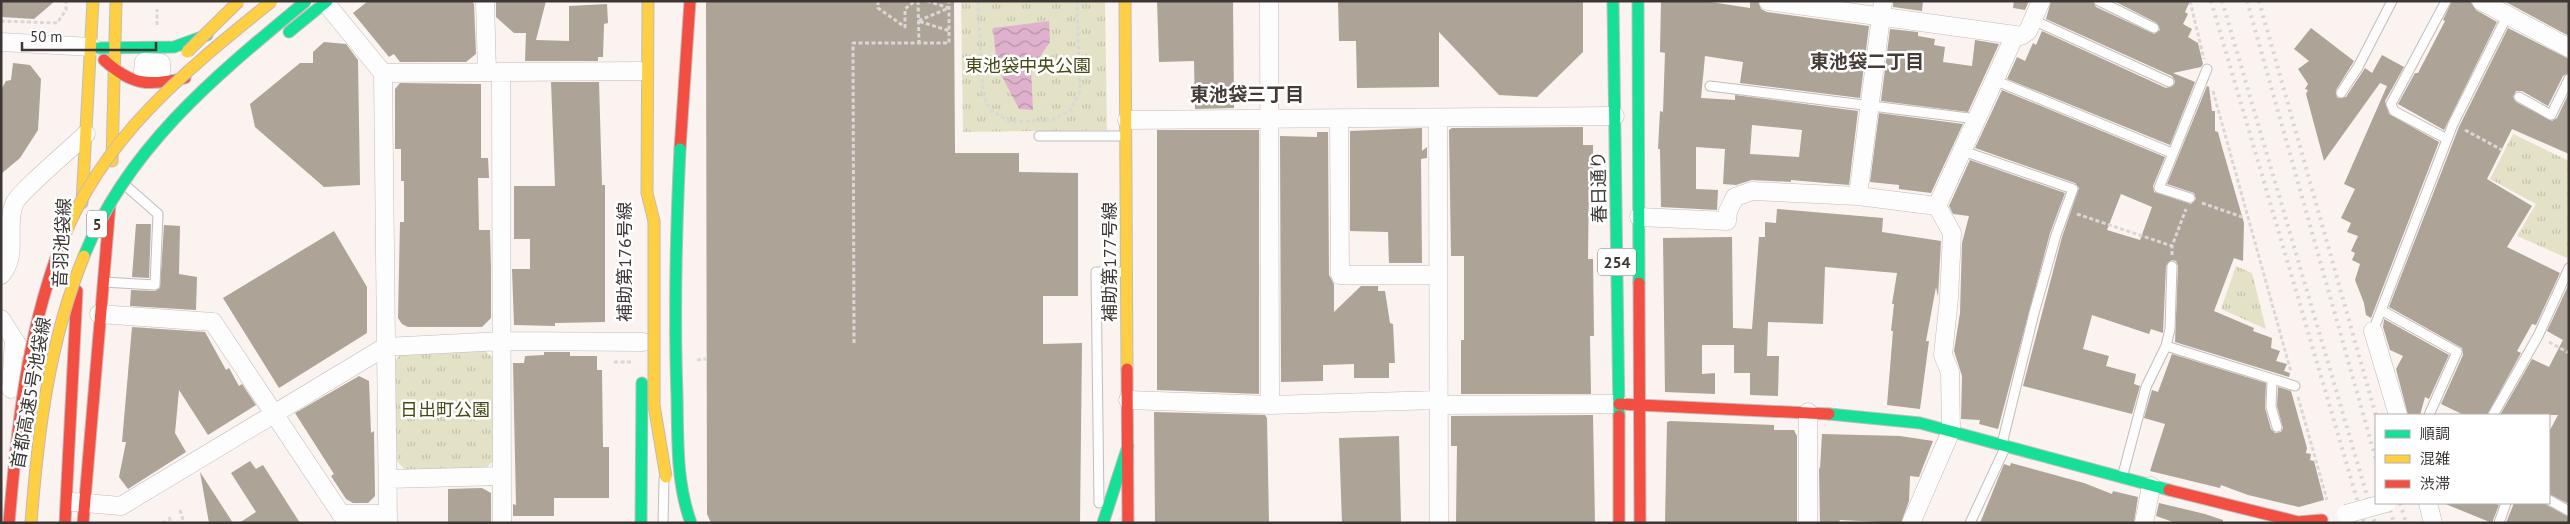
<svg xmlns="http://www.w3.org/2000/svg" width="2570" height="524" viewBox="0 0 2570 524" font-family="'PT Sans','Noto Sans JP',sans-serif">
	<defs>
		<pattern id="park-tufts" width="24" height="20" patternUnits="userSpaceOnUse" patternTransform="scale(1.25)"><rect width="24" height="20" fill="#e3e2c6"/><path d="M3 7l-1-3M5 7V3M7 7l1-3M15 17l-1-3M17 17v-4M19 17l1-3" fill="none" stroke="#c4c2ab"/></pattern>
		<pattern id="water-waves" width="16" height="10" patternUnits="userSpaceOnUse" patternTransform="scale(1.25)"><rect width="16" height="10" fill="#dfb1cc"/><path d="M0 5q4-4 8 0t8 0" fill="none" stroke="#b691a6"/></pattern>
	</defs>
	<rect width="100%" height="100%" fill="#faf3f0"/>
	<path fill="url(#park-tufts)" d="M961 1H1105L1107 130 963 132Z
		M2513 134 2569 161V254L2567 258 2517 236 2536 204 2490 179Z
		M2236 266 2252 273 2266 329 2221 309Z
		M484 350 494 359V460L485 469 405 470 397 461 394 361 404 352Z"/>
	<path fill="url(#water-waves)" d="M1049 21 1050 42 1031 69 1033 110 1019 109 997 67 993 28Z"/>
	<path fill="#ada396" fill-rule="evenodd" d="M1 1H55L34 19 1 17Z
		M368 1H472L474 4 476 54 466 62H400L394 54 389 57 353 13Z
		M546 1 536 40 569 41V6L607 4 608 23 604 24 603 57H598V61H525L526 33H514L496 17V2Z
		M706 1H954L955 153H1019V172L1078 173V296H1043V344L1082 343 1080 523H711L707 514Z
		M1157 1H1233L1234 108 1195 109 1194 61 1159 62Z
		M1338 1H1583V52L1537 97 1499 95 1439 32V87L1357 88 1356 41H1339Z
		M1661 1H1704L1750 8V1H1758L1761 9 1767 12 1869 26 1860 98 1740 83 1743 62 1705 56 1701 98 1735 100V95L1858 111 1849 185 1791 180V182L1752 180 1736 185 1723 184 1725 149 1696 147V189L1718 190 1717 210 1661 207 1660 149H1658L1660 111 1663 112 1665 53 1660 52ZM1752 125 1802 130 1799 157 1750 154Z
		M1893 1H1923L1922 11 1893 7Z
		M2014 1H2029L2025 10 2013 8Z
		M2051 1H2093L2096 7 2154 34 2160 30 2157 23 2114 1H2190L2185 12 2188 14 2183 24 2192 29 2188 37 2198 43 2203 64 2201 67 2173 73 2195 82 2170 145 2007 79 2017 57 2025 61 2033 43 2036 45 2042 31 2166 88 2174 85 2175 81 2172 76 2046 19Z
		M2452 1H2470L2476 10 2497 22 2444 130 2398 104 2415 73H2418L2445 21 2443 20Z
		M2504 1H2569V36Z
		M2311 28 2354 61 2336 90 2337 98 2346 97 2365 68 2372 73 2382 55 2404 67 2385 101 2389 114 2439 142 2371 318 2366 315 2364 303 2355 280 2360 264 2352 260 2355 253 2351 251 2358 236 2347 232 2351 223 2341 218 2355 189 2344 184 2387 86 2380 83 2324 161 2306 94 2308 90 2305 89 2308 84 2298 69 2309 61 2294 49Z
		M2508 28 2569 59V73L2563 76 2548 106 2522 91H2516L2513 97 2516 102 2552 121 2557 118 2569 93V154L2512 129 2487 179 2532 206 2507 247 2560 273 2536 325 2532 324 2517 351 2521 353 2487 415H2464L2441 404 2463 355 2462 348 2389 307 2459 127Z
		M1890 29 1918 32V36L1935 39 1934 45 1945 47 1943 62 1972 66 1975 40 1999 44 1968 112 1881 101Z
		M324 42 346 44 358 60 360 185 324 187 255 127 250 104 300 63H313V52Z
		M13 63 30 65 41 79 38 130 20 158 1 174V90L6 81 11 80Z
		M551 82H599L602 185H605V322L555 323V326L514 325 512 269H530V239H514V186H555Z
		M400 83 481 84V158H488L489 178H478L479 230H490L491 268V318L482 327H408L402 324 398 318 400 222H404V181H401V149H395V89Z
		M2207 86 2209 87 2212 111H2215V131L2218 132 2222 147 2244 223 2243 261 2234 258 2214 311 2254 328 2253 331 2272 338 2271 348 2280 351 2276 361 2287 364 2284 371 2290 373 2289 377 2175 342 2178 266 2176 261 2172 260 2166 266 2163 333 2151 329 2149 334 2092 315 2083 349 2109 356 2106 366 2136 374 2134 384 2140 386 2132 414 2023 386 2062 237 2079 188 2075 183 1975 148 2002 90 2165 157 2153 186 2154 192 2191 204 2196 199 2194 193 2167 184ZM2121 194 2152 207 2140 240 2107 230Z
		M1879 113 1963 124 1931 193 1899 189V185L1870 182Z
		M1583 127V145H1593V173H1589L1588 259H1593L1594 336H1590L1591 394H1461V340H1464V256H1451L1449 130 1452 128Z
		M1422 128V151L1427 147V158L1421 159 1422 263H1389L1388 232 1350 231V131Z
		M1157 130H1259V394L1157 390Z
		M1317 132H1328L1329 275 1334 284V312L1361 286H1378V291H1385L1390 323 1393 324 1395 363H1389V378H1354V364L1323 365V381L1281 382 1280 136 1317 137Z
		M1970 160 2065 193 2050 233 1998 429 1979 424 1980 420 1961 419 1962 376 1954 351 1960 313 1962 243 1969 216 1953 214 1949 206Z
		M1777 209 1883 218 1882 232 1941 241 1938 297 1936 287 1926 341H1929L1920 409 1887 405 1893 331H1891L1894 304H1892L1897 273 1825 267 1823 324 1768 322 1767 356H1779L1778 396 1750 395V373H1734V345H1702V374L1715 373V394L1665 392 1663 238 1732 237 1733 328 1752 329 1759 237H1765V222L1776 223Z
		M136 224H151L149 278 132 277Z
		M164 225 180 226 179 274 197 277 196 310 130 306 131 290 155 291 160 288Z
		M334 231 367 287V333L279 388 223 298Z
		M2569 284V504L2549 494V432L2558 415H2500L2532 359 2549 367 2563 340 2547 331Z
		M2384 319 2449 355 2429 399 2425 397 2420 415H2408L2396 369 2403 356 2390 350 2383 327Z
		M132 327 205 332 226 370 229 368 239 386 242 384 256 405 208 435 179 390 175 433 186 452 128 489 119 477 126 442H122Z
		M544 352H570V356H597V370H602L603 447H609V498H554V516H513V504L516 505 513 363H524L525 356 544 355Z
		M2172 354 2266 383 2265 408 2271 429 2275 433 2281 432 2283 428 2277 406 2278 387 2291 391 2307 448 2306 453 2311 454 2310 460 2314 461 2324 500 2299 507 2248 495 2221 485 2220 488 2150 471 2165 424 2144 418 2152 390 2158 392Z
		M359 376 369 381 371 433 374 431 375 496 368 503H353L346 499 331 476 334 474 295 413Z
		M1154 412 1265 415 1267 418 1269 523H1155Z
		M1593 415 1595 523H1456L1457 446H1451V416Z
		M1670 421 1774 425V430H1794L1797 436V523H1665L1667 422Z
		M1822 434 1900 436 1933 441 1919 477 1910 476 1909 501 1901 523 1840 520 1839 523H1820L1819 467 1820 469Z
		M1399 436 1401 523H1342L1339 438Z
		M250 461 256 469 263 465 300 523H239L256 512 231 473Z
		M2011 463 2084 483 2112 494 2113 491 2138 497 2134 523H1980L2004 464 2010 466Z
		M200 472 233 523H209Z
		M482 488 491 493V523H448V489Z
		M2159 503 2205 514 2223 520V523H2176L2156 516Z
		M2443 503H2492L2499 505 2492 523Z
		M2514 503H2543L2569 517V523H2506Z"/>
	<g fill="none" stroke-linecap="round" stroke-linejoin="round">
		<defs>
			<path id="lane" d="M2099 1 2154 28
				M2446 1 2391 104 2394 111 2447 139
				M2033 20 2169 82
				M1994 80 2172 153
				M1710 86 1977 119
				M2341 93 2358 67 2392 1
				M2519 97 2551 115 2569 79
				M1039 136H1124
				M1963 151 2073 189 2056 235 2034 313 2002 444
				M2190 198 2159 188 2207 69
				M103 282 155 285 158 214 125 185
				M2381 310 2457 352 2429 415
				M2373 331 2453 124 2507 16
				M2166 346 2295 386
				M2272 380 2271 407 2277 427
				M2493 415 2538 336 2569 268
				M2122 478 2146 387 2166 346 2170 329 2172 266
				M2549 500 2569 511
				M1099 503 1096 272H1126
				M663 523 664 479
				M1970 523 2005 448
				M2499 523 2506 503"/>
			<path id="street" d="M324 1 383 73 388 523
				M485 1 487 72
				M1269 1 1270 405
				M1768 1 2015 35
				M2481 1 2569 48
				M1 42 92 47
				M144 62 161 63V72L143 71Z
				M501 72 502 523
				M383 73 641 71
				M1339 118 1340 275H1438
				M1438 118 1439 523
				M1127 120 1615 116
				M1858 196 1883 1
				M1639 217 1727 221 1728 211 1735 197 1752 191 1858 196 1937 206
				M1 275C19 254 5 228 14 204 19 192 73 147 86 134
				M99 314 213 322 341 514H387
				M1 319 20 349
				M2373 331 2398 415
				M11 389 14 339
				M1128 400 1270 405 1438 400
				M1438 405 1619 404
				M388 479 502 476
				M73 502 121 506 385 347 502 341 643 342
				M2428 503 2433 523
				M1808 523V412
				M1911 523 1951 431 1950 372 1943 355 1949 298 1952 233 1937 206 2015 35 2021 36 2028 31 2041 1
				M2144 523 2151 486"/>
			<path id="fast" d="M1613 1 1619 416
				M1638 1 1639 283
				M289 32 327 1
				M97 48 174 47 207 35
				M1829 414 1920 423 2169 490
				M641 523 642 383
				M1103 523 1128 446"/>
			<path id="slow" d="M648 1 647 193 654 221
				M1125 1 1127 369
				M112 161 116 1
				M82 203 93 1"/>
			<path id="jam" d="M104 60C132 86 149 86 185 78
				M680 149 690 1
				M1639 283 1640 523
				M1127 369 1128 523
				M1619 404 1829 414
				M1619 416V523
				M2169 490 2298 522 2322 520
				M65 523 77 291
				M83 523 110 204"/>
		</defs>
		<use href="#lane" stroke="#c1bcba" stroke-width="11"/>
		<use href="#street" stroke="#c1bcba" stroke-width="19"/>
		<use href="#fast" stroke="#c1bcba" stroke-width="13"/>
		<use href="#slow" stroke="#c1bcba" stroke-width="13"/>
		<use href="#jam" stroke="#c1bcba" stroke-width="13"/>
		<path stroke="#dad8d7" stroke-width="3" stroke-dasharray="4 2.5" stroke-linecap="butt" d="M878 1V8L905 27V9L915 1
			M918 1 919 43
			M927 1 949 8 918 21 950 31
			M978 1 983 94 990 110 1011 122 1052 120 1070 111 1080 91 1077 1
			M2190 1 2204 59
			M1 21 57 23 66 10V1
			M157 25V9
			M2213 91 2291 372
			M2465 130 2502 150
			M2202 203 2245 218
			M2077 214 2172 246
			M2172 255V246L2186 209
			M2549 342 2569 353
			M854 343 853 43H949V1
			M697 360 706 359
			M614 362H633
			M2298 397 2327 500
			M180 510 184 523
			M169 517 171 523
			M163 521 164 523"/>
		<use href="#lane" stroke="#fefdfd" stroke-width="9"/>
		<use href="#street" stroke="#fefdfd" stroke-width="18"/>
		<use href="#fast" stroke="#16e098" stroke-width="11"/>
		<use href="#slow" stroke="#ffcf43" stroke-width="11"/>
		<use href="#jam" stroke="#f24e42" stroke-width="11"/>
		<path stroke="#d9d7d6" stroke-width="4" stroke-dasharray="2.5 5" stroke-linecap="butt" d="M2211 1 2364 523
			M2222 1 2375 523
			M2247 1 2376 460
			M2259 1 2376 416
			M2388 503 2394 523
			M2400 503 2406 523"/>
		<defs>
			<path id="street-bridge" d="M2346 514 2386 503"/>
			<path id="fast-bridge" d="M680 149C676 231 674 313 677 396 678 439 676 482 691 523
				M84 256C128 146 218 74 306 1"/>
			<path id="slow-bridge" d="M187 52 239 1
				M654 221V405L666 477
				M63 239C105 134 187 70 272 1
				M31 523C38 432 49 341 84 256"/>
			<path id="jam-bridge" d="M9 523C17 426 27 331 63 239"/>
		</defs>
		<use href="#street-bridge" stroke="#c1bcba" stroke-width="19" stroke-linecap="butt"/>
		<use href="#fast-bridge" stroke="#c8b6b6" stroke-width="13" stroke-linecap="butt"/>
		<use href="#slow-bridge" stroke="#c8b6b6" stroke-width="13" stroke-linecap="butt"/>
		<use href="#jam-bridge" stroke="#c8b6b6" stroke-width="13" stroke-linecap="butt"/>
		<use href="#street-bridge" stroke="#fefdfd" stroke-width="18"/>
		<use href="#fast-bridge" stroke="#16e098" stroke-width="11"/>
		<use href="#slow-bridge" stroke="#ffcf43" stroke-width="11"/>
		<use href="#jam-bridge" stroke="#f24e42" stroke-width="11"/>
	</g>
	<g text-anchor="middle" stroke-width="5" stroke-linejoin="round" paint-order="stroke">
		<g fill="#fff" stroke="#767372" stroke-width="1">
			<rect x="87" y="210.5" width="20" height="27" rx="4"/>
			<rect x="1598" y="248.5" width="38" height="27" rx="4"/>
		</g>
		<g font-size="16" font-weight="bold" fill="#3c3735">
			<text x="97" y="230">5</text>
			<text x="1617" y="268">254</text>
		</g>
		<g font-size="18" fill="#464914" stroke="#fff">
			<text x="1028" y="72">東池袋中央公園</text>
			<text x="445" y="416">日出町公園</text>
		</g>
		<g font-size="18" fill="#3c3735" stroke="#fff">
			<text transform="translate(1599 187) rotate(-91)" y="6">春日通り</text>
			<text transform="translate(62 243) rotate(-87)" y="6">音羽池袋線</text>
			<text transform="translate(625 262) rotate(-90)" y="6">補助第176号線</text>
			<text transform="translate(1110 262) rotate(-90)" y="6">補助第177号線</text>
			<text transform="translate(31 393) rotate(-80)" y="6">首都高速5号池袋線</text>
		</g>
		<g font-size="19" font-weight="bold" fill="#453b37" stroke="#fff">
			<text x="1867" y="68">東池袋二丁目</text>
			<text x="1247" y="101">東池袋三丁目</text>
		</g>
	</g>
	<rect width="2570" height="524" fill="none" stroke="#3c3735" stroke-width="5"/>
	<rect x="2375" y="414" width="175" height="90" fill="#ffffff" stroke="#b1afae"/>
	<rect x="2385" y="430" width="25" height="8" fill="#16e098" stroke="#b1afae"/>
	<text x="2420" y="439" font-size="15" fill="#3c3735">順調</text>
	<rect x="2385" y="455" width="25" height="8" fill="#ffcf43" stroke="#b1afae"/>
	<text x="2420" y="464" font-size="15" fill="#3c3735">混雑</text>
	<rect x="2385" y="480" width="25" height="8" fill="#f24e42" stroke="#b1afae"/>
	<text x="2420" y="489" font-size="15" fill="#3c3735">渋滞</text>
	<path d="M22 42v8h134v-8" fill="none" stroke="#3c3735" stroke-width="2.5"/>
	<text x="30" y="42" font-size="15" fill="#3c3735" stroke="#ffffff" stroke-width="4" paint-order="stroke">50 m</text>
</svg>
